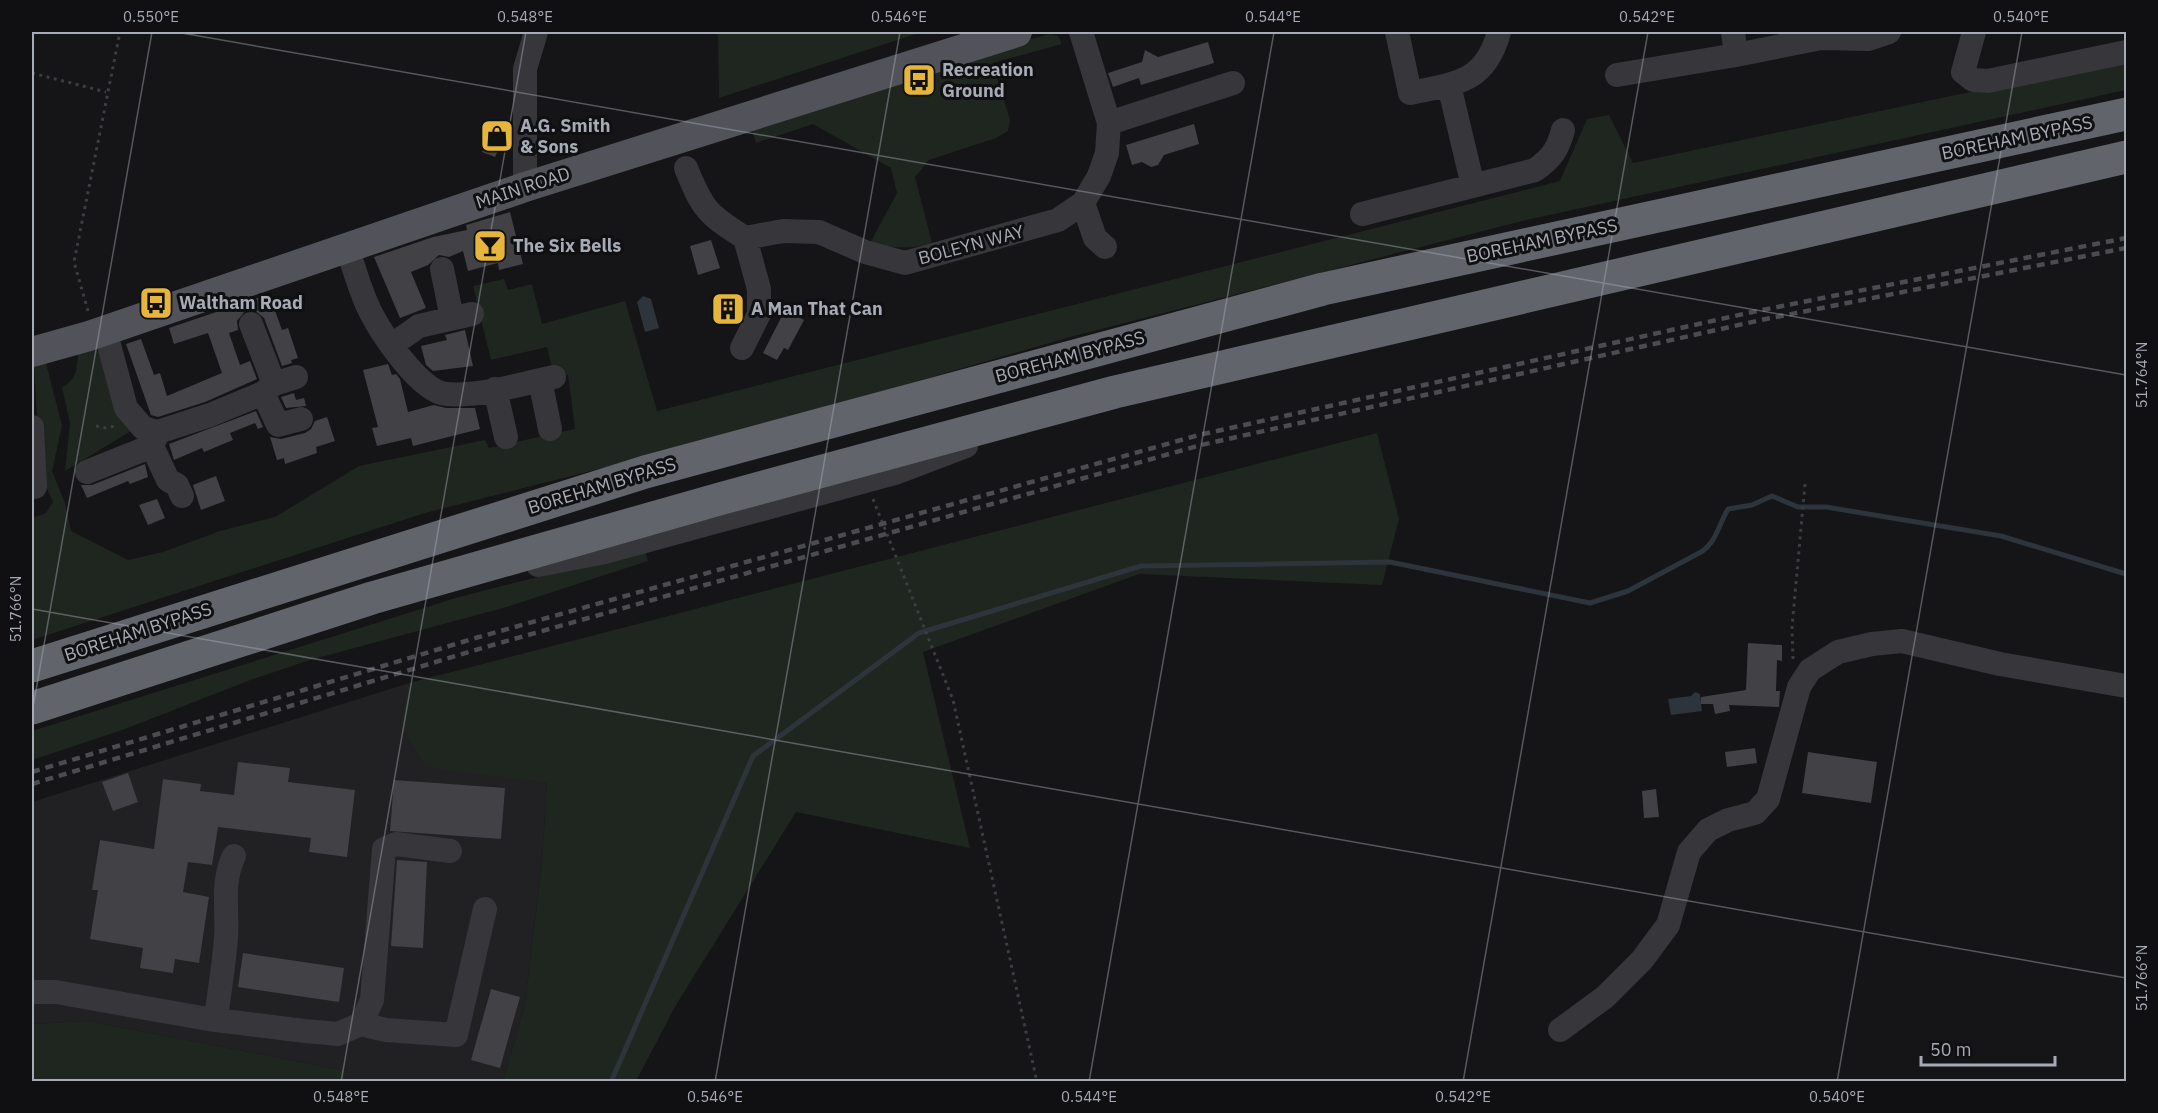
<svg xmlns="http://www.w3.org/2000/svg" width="2158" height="1113" viewBox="0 0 2158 1113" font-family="'IBM Plex Sans',sans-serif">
	<rect width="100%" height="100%" fill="#151416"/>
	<path fill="#212123" d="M409 683 400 723 425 766 547 783 542 862 525 1004 503 1081H343L347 1071 88 1021 32 1024V802Z"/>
	<path fill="#1f2620" d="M718 32H922L719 98Z
		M1050 34 1058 36 1062 44 993 63 1010 120 1008 131 996 138 929 160 915 177 932 243C909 250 893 248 870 243L897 193 891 168 813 124 756 143 752 129 873 85 912 82 979 53Z
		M2126 59V90L1522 221 1070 337 726 437 425 513 32 640V515L35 517 46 513 53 502 40 473 34 363 45 359 62 426 52 471 65 503 71 531 128 560 163 552 220 531 275 517 359 466 485 440 489 448 575 429 568 375 554 377 547 347 491 360 473 286 504 279 508 290 532 284 542 324 625 301 657 411 1560 181 1587 119 1609 115 1633 163Z
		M96 350 101 352 131 431 65 471 70 423 62 387C77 379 77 369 78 353Z
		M1377 433 1399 519 1382 585 1139 574 923 652 970 848 796 812 676 1005 636 1081H503L525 1004 542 862 547 783 425 767 400 723 409 683Z
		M645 550 648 561 503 608 310 660 253 679 125 729 32 760V731L459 597Z
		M88 1021 347 1071 343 1082 32 1081V1024Z"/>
	<path fill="#2d343b" d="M643 296 651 299 659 328 645 332 637 302Z
		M1695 692 1700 694 1702 711 1671 715 1668 699 1691 696Z"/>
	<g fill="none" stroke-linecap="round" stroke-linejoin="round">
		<path stroke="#2d343b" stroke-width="5" d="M611 1082 753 756 919 633 1141 566 1390 562 1590 603 1628 591 1701 552C1716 543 1719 524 1728 509L1752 505 1772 496 1798 507H1826L2001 536 2126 574"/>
	</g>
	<path fill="#414146" d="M1208 42 1214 63 1141 85 1139 78 1113 87 1108 73 1142 62 1145 50 1158 57Z
		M495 122 508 128 495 157 482 152Z
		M1194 124 1199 144 1164 155 1158 165 1151 167 1142 162 1132 165 1126 145Z
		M510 212 523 264 499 270 498 263 468 271 463 251 449 257 439 255 428 265 411 272 426 308 400 318 374 257 433 237 467 230 466 225Z
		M711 240 720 268 698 275 690 246Z
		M269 294 282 330 288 328 298 358 291 360 292 363 282 366 264 318 254 310 245 311 237 321 238 330 229 333 240 365 250 361 257 379 205 402 158 417 151 415 126 344 141 339 154 375 160 373 167 396 222 373 208 333 174 344 169 328Z
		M722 297 741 307 734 322 714 311Z
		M785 310 804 320 788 350 784 348 777 360 763 353Z
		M465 330 473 366 433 371 426 365 421 346 447 340 445 335Z
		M388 364 392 375 396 374 400 379 408 412 434 405 446 408H475L480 429 413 446 411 438 377 446 372 428 378 427 363 370Z
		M294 393 296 400 304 398 306 406 286 408 281 397Z
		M256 411 263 427 258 429 255 423 230 433 233 440 204 452 202 448 174 460 169 444Z
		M327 417 335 441 316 447 317 453 285 464 284 458 277 460 270 437 281 439 305 433 311 429 315 421Z
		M145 464 148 477 130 484 128 481 87 498 81 485H92Z
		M216 476 225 501 201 510 193 485Z
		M157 499 165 518 148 525 139 505Z
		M1748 643 1782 645V661L1777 660 1776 691H1780L1779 707 1729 705 1730 711 1715 714 1713 704H1701V697L1746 690Z
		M1755 748 1757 763 1727 767 1725 752Z
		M1808 752 1877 762 1871 803 1802 793Z
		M238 762 290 768 288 782 355 790 347 857 309 852 311 838 218 827 212 865 188 862 183 892 209 897 199 963 175 959 173 973 140 968 143 948 90 939 98 890H92L100 840 154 849 163 779 201 784 200 791 234 795Z
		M128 773 138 802 113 811 102 782Z
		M394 780 505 788 501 839 390 831Z
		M1656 789 1659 817 1644 818 1642 791Z
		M397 860 427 862 423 948 391 946Z
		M243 953 344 968 339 1002 238 987Z
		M491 989 520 997 500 1068 471 1060Z"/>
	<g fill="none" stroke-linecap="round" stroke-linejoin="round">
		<path stroke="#3c3d42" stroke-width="3" stroke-dasharray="3 4.5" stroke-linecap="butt" d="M32 73 106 92
			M88 311 74 262 120 32
			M96 426 106 428 115 426
			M873 499 953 700 1037 1082
			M1793 659 1792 627 1805 484"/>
		<path stroke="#36363b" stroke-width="24" d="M1397 32 1410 93C1457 83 1485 83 1499 32
			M1733 32 1736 55 1821 38 1868 39 1889 32
			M1974 32 1963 72 1973 80 1988 81 2126 52
			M1617 75 1736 55
			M1449 85 1473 186
			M1109 123 1233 83
			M686 168C703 210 707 214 745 238
			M525 187V69L536 32
			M1083 203 1095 238 1105 247
			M1362 214 1535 170C1552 158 1558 149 1563 130
			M347 247C354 268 360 291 370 311 381 333 420 392 446 394 481 397 519 384 554 377
			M442 269 452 318
			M251 324 274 384
			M105 330 126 408 143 428 158 432 210 415 263 393 274 384 296 377
			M392 345 419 326 472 314
			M742 348 759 314V289L745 238 783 231 819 232 865 252 905 263 1058 220 1083 203 1099 176 1107 153 1109 123 1081 32
			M540 380 550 429
			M495 389 506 437
			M263 393 278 425 301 419
			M32 427 35 487
			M152 446 168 480 177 485 182 496
			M87 472 152 446 158 432
			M538 565 605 552 895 473 966 446
			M32 992H56L208 1019 305 1031 338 1034 361 1024 372 1000 384 849 396 844 450 851
			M216 1020C219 993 224 965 226 938 228 909 221 883 234 856
			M361 1024 386 1030 456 1035 485 909
			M1560 1030 1605 997 1642 960 1668 925 1689 852 1708 830 1728 820 1755 813 1768 799 1799 687 1810 670 1838 652 1872 644 1902 641 2000 664 2126 686"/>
		<path stroke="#52535a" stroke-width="30" d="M32 352 89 336 525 187 1017 32"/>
		<path stroke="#62646c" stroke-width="33" d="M32 666 645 472 1323 289 2126 114
			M32 708 372 598 723 498 1115 392 2126 157"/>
		<path stroke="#4b4c52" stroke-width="4.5" stroke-dasharray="8 6" stroke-linecap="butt" d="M32 772 479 637 1199 435 1757 311 2126 238
			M32 784 482 648 1201 445 1761 320 2126 248"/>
	</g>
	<path fill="none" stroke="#a7abb5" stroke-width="1.5" stroke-opacity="0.45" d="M176 32 2126 375M32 609 2126 978M32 713 152 32M341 1082 526 32M715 1082 900 32M1089 1082 1274 32M1463 1082 1648 32M1837 1082 2022 32"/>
	<defs>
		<symbol id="bus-square" viewBox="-11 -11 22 22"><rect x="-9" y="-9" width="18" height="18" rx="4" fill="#e6b63c" stroke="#100f11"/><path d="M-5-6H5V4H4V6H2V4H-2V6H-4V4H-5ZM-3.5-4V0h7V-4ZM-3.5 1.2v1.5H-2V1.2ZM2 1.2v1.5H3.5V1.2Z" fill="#111"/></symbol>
		<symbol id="shop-square" viewBox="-11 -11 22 22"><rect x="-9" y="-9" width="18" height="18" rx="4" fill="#e6b63c" stroke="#100f11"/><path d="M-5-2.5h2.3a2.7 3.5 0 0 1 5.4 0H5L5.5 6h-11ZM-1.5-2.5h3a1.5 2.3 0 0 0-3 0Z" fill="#111"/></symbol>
		<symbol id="bar-square" viewBox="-11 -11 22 22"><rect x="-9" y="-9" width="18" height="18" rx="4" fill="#e6b63c" stroke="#100f11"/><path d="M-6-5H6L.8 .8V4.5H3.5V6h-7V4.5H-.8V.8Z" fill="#111"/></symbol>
		<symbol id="building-square" viewBox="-11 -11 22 22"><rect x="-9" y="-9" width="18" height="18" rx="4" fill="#e6b63c" stroke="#100f11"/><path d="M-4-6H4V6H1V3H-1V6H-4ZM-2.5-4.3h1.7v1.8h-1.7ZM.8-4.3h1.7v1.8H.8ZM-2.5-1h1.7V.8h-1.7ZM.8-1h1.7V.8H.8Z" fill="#111"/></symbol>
	</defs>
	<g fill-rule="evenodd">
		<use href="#bus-square" x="900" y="61" width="38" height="38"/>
		<use href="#shop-square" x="478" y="117" width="38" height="38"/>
		<use href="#bar-square" x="471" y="227" width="38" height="38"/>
		<use href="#bus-square" x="137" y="284" width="38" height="38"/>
		<use href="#building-square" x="709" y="290" width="38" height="38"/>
	</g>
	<g text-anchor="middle" stroke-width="6" stroke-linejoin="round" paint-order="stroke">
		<g font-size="18" font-weight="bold" fill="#a7abb5" stroke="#100f11" text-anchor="start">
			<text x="942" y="76">Recreation<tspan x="942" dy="21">Ground</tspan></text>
			<text x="520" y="132">A.G. Smith<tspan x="520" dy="21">&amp; Sons</tspan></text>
			<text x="513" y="252">The Six Bells</text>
			<text x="179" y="309">Waltham Road</text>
			<text x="751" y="315">A Man That Can</text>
		</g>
		<g font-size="18" fill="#a7abb5" stroke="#100f11">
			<text transform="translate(2017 138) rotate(-12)" y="6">BOREHAM BYPASS</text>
			<text transform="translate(523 188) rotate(-18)" y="6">MAIN ROAD</text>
			<text transform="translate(1542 241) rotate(-12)" y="6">BOREHAM BYPASS</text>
			<text transform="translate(971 245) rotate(-15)" y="6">BOLEYN WAY</text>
			<text transform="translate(1070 357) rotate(-15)" y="6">BOREHAM BYPASS</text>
			<text transform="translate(602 486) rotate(-17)" y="6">BOREHAM BYPASS</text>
			<text transform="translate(138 632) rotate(-18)" y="6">BOREHAM BYPASS</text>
		</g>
	</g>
	<rect width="2158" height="1113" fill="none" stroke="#100f11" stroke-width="66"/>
	<path d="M1921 1056v9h134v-9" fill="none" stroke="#a7abb5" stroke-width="3"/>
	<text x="1930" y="1056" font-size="18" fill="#a7abb5" stroke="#100f11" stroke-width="4.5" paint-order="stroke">50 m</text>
	<rect x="33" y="33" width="2092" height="1047" fill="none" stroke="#a7abb5" stroke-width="2"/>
	<g font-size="15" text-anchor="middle" fill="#a7abb5">
		<text x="151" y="22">0.550°E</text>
		<text x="525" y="22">0.548°E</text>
		<text x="899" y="22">0.546°E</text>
		<text x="1273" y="22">0.544°E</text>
		<text x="1647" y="22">0.542°E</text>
		<text x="2021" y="22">0.540°E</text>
		<text transform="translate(2142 375) rotate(-90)" y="5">51.764°N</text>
		<text transform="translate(16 609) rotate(-90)" y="5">51.766°N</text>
		<text transform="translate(2142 978) rotate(-90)" y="5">51.766°N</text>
		<text x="341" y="1102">0.548°E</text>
		<text x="715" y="1102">0.546°E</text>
		<text x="1089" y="1102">0.544°E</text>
		<text x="1463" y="1102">0.542°E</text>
		<text x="1837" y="1102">0.540°E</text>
	</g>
</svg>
